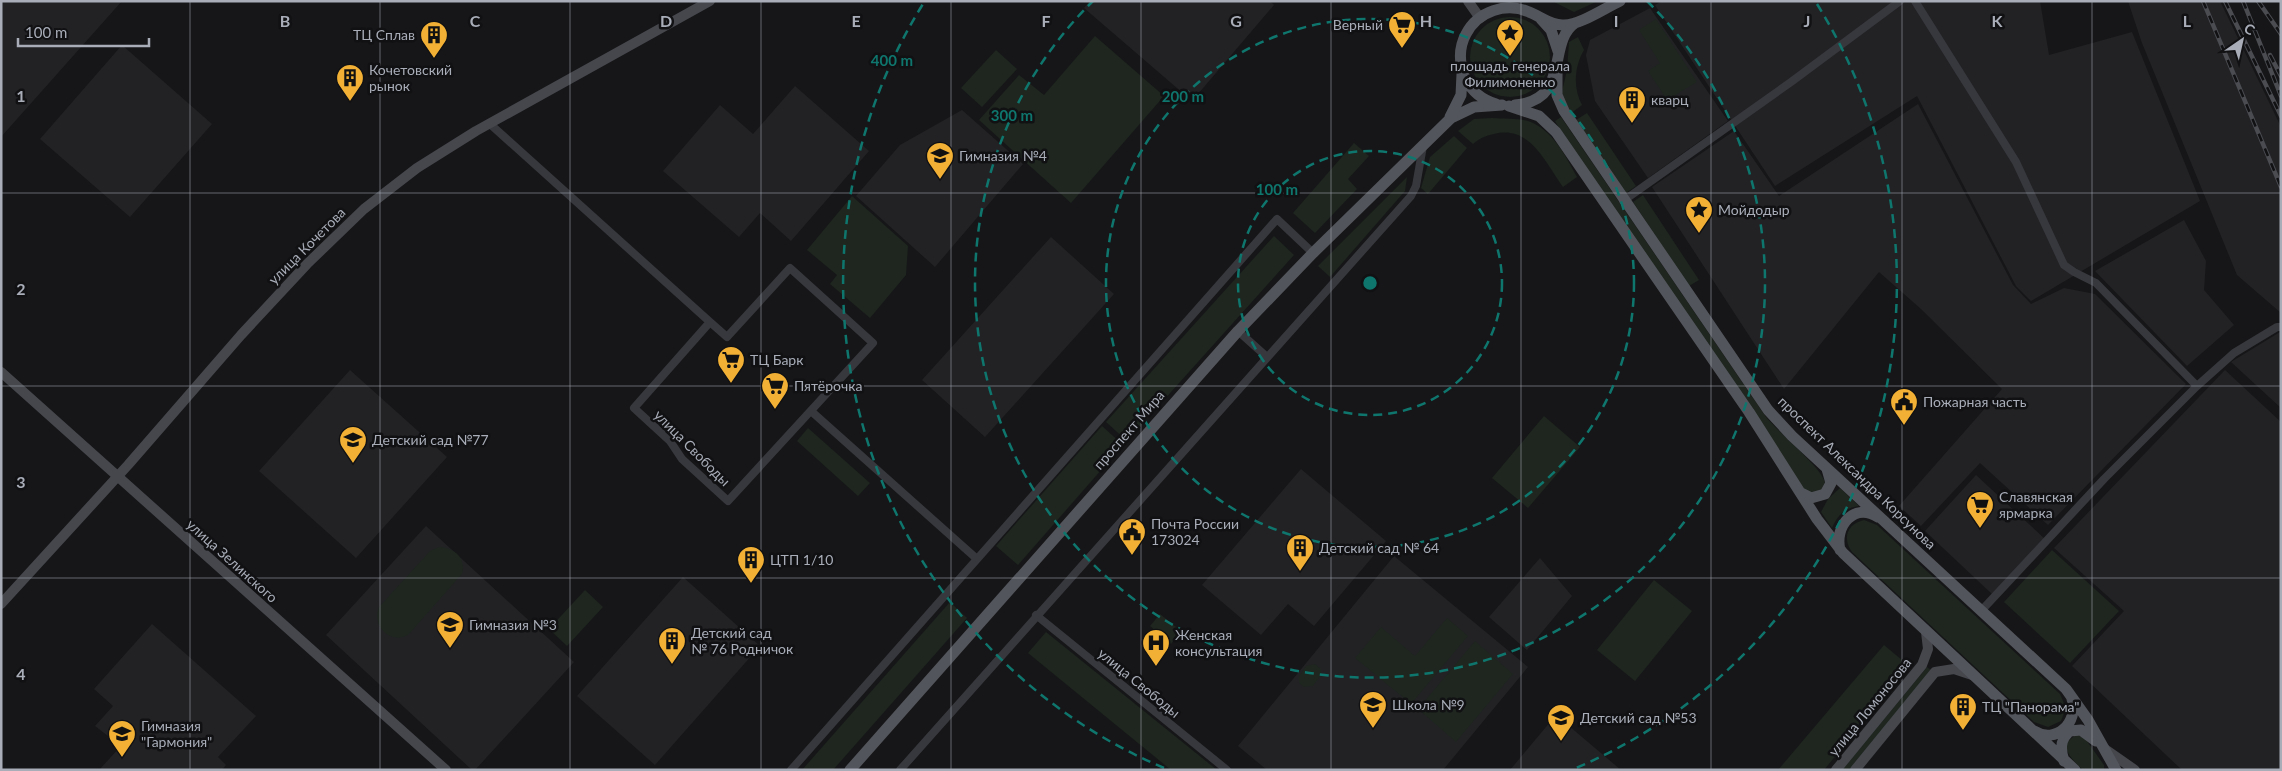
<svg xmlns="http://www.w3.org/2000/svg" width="2282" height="771" viewBox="0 0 2282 771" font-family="Lato,sans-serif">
	<rect width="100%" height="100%" fill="#161618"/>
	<path fill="#222225" d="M1 1H122L1 137Z
		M1090 1H1270L1274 5 1192 101 1084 8Z
		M1662 1H2040L2049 55 2132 32 2200 201 2031 301 2016 286 1917 96 1775 186 1655 5Z
		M2128 1H2220L2281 127V313L2237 275 2142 43Z
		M1650 8 1728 121 1648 178 1595 101 1586 55 1590 40Z
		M122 45 212 124 130 217 40 139Z
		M795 86 869 151 791 241 760 213 739 237 663 171 720 105 753 134Z
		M1918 104 2013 285 2031 304 2064 288 2095 294 2186 384 2048 525 1980 463 1921 526 1899 506 2002 389 1921 309 1879 272 1784 389 1652 187 1734 131 1779 196Z
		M962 110 1023 164 935 267 856 196 900 145Z
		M2184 220 2206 261 2204 290 2234 325 2187 366 2095 271Z
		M1051 237 1114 294 985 437 922 380Z
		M2280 332H2281V408L2231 362Z
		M350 370 447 457 356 558 259 471Z
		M2225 370 2281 422V770H2182L2072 666 2124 611 2054 548Z
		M1301 469 1386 541 1314 626 1288 604 1261 635 1202 585Z
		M1976 475 2045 539 1993 595 1925 531Z
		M426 526 574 662 475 770H472L326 635Z
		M1394 556 1528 667 1443 770H1267L1238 746Z
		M1540 558 1572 596 1527 650 1489 617Z
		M683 577 760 646 655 765 577 696Z
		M152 624 256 716 218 757 226 765 222 770H99L121 746 95 726 113 706 94 689Z
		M1556 715 1621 770H1510Z"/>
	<path fill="#1e261f" d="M1552 1H1598L1574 12Z
		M1470 57a40 40 0 1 1 80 0a40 40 0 1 1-80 0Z
		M1656 19 1697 82 1667 100 1648 71 1660 63 1639 30Z
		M1095 36 1164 96 1071 203 979 120 1019 75 1044 95Z
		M1578 37 1584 50C1574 67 1573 88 1582 105L1570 114 1561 96 1567 70 1569 42Z
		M996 50 1017 69 982 107 961 88Z
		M1587 113 1636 186 1626 193 1576 120Z
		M1561 117 1766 417C1780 434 1820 466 1825 482L1821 490 1812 493 1804 489 1560 129 1555 121Z
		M1492 118C1504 119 1517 118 1528 121 1553 130 1565 155 1577 177L1563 187C1545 162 1530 125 1494 134 1485 136 1480 138 1473 144L1458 131 1474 119Z
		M1454 136 1467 148 1428 194 1421 188 1430 157Z
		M1354 143 1369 156 1348 179 1357 189 1315 233 1293 213Z
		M1407 177 1405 191 1330 277 1318 266Z
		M1643 195 1699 280 1689 286 1633 202Z
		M852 196 908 246 906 275 870 318 830 284 837 275 807 250Z
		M1274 236 1294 255 1127 441 1106 422Z
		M1544 416 1580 447 1528 508 1492 478Z
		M1102 426 1123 445 1018 565 996 546Z
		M808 428 870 483 858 496 797 441Z
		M1840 488 1859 506C1844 508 1838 515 1832 528L1821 512 1828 499Z
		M1864 520 1877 525 2060 694 2066 708 2061 721 2048 727 2034 722 1852 552C1842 538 1847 524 1864 520Z
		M439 547C454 547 467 559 462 574L409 634C391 646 371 626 379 607L430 551Z
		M2052 550 2119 611 2070 663 2004 602Z
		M1654 580 1692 611 1635 681 1597 650Z
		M585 590 603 607 567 646 549 629Z
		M950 602 967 618 833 770H802Z
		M1160 614 1181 631 1171 644 1150 626Z
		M1447 618 1468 636 1411 704 1355 658 1381 627 1415 656Z
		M1046 632 1217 770H1171L1028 653Z
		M1475 641 1513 674 1456 742 1418 709Z
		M1884 645 1909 666 1824 770H1778Z
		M1315 664 1321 669V675L1313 686 1304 687 1299 683V676L1306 666Z
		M1927 667 1931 670 1849 770H1842Z
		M2077 735 2084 737 2104 765V770H2083C2073 760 2055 745 2077 735Z"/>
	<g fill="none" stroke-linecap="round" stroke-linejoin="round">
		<path stroke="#37383d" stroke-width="8" d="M1915 1 2016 162 2064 265 2074 272 2096 283 2197 386
			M490 124 710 322 727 337 790 268 873 343 728 501 682 459 670 441 634 408 710 322
			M1623 201 1791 82 1900 1
			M1238 331 1267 357
			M811 411 977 559
			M1981 611 2104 479 2197 386 2234 353 2277 327H2281
			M1036 615 1227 770
			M791 770 1277 219 1313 253
			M900 770 1411 196 1416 186 1423 146"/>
		<path stroke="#45474d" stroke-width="10" d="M1468 1 1480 18
			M1 372 446 770
			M1 604 128 465 241 335 307 264 364 209 417 168 476 131 710 1
			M2105 749 2135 770
			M1836 770 1922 665 1928 649 1926 632
			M1855 770 1935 672 1954 669 1972 675"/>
		<path stroke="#53555c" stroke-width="11" d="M1541 19 1551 30 1558 51
			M1557 67V95L1564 111 1768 410 1792 436 2066 689 2088 720 2116 770
			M1496 104C1483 100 1471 91 1465 78 1459 63 1459 47 1466 34 1478 11 1506 2 1529 12 1540 16 1551 26 1564 25 1580 25 1605 8 1620 1
			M1515 105C1572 100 1546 43 1575 23
			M1509 106 1539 116 1556 132 1749 412 1817 519 1843 553 2075 770
			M1450 117 1461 95 1462 74
			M1801 493 1811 498 1825 494 1831 483 1827 469
			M1840 550C1834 526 1854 502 1878 517
			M2034 731C2056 745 2079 722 2072 699
			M2064 761C2060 749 2060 739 2070 731L2081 730 2096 741
			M850 770 1238 331 1313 253 1451 118 1474 107 1502 105"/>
		<defs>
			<path id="rail" d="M2203 1 2281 187
				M2225 1 2281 116
				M2243 1 2281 96
				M2258 1 2281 34
				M2270 55 2281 76"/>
		</defs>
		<use href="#rail" stroke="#4a4c52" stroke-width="4.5"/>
		<use href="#rail" stroke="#111113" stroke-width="2.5" stroke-dasharray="8" stroke-linecap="butt"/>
	</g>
	<path fill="none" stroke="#a8adb8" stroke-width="1" stroke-opacity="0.55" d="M190 1V770M380 1V770M570 1V770M761 1V770M951 1V770M1141 1V770M1331 1V770M1521 1V770M1711 1V770M1902 1V770M2092 1V770M1 193H2281M1 386H2281M1 578H2281"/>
	<g fill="none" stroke="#0f766e" stroke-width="2.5" stroke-dasharray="9 6">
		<circle cx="1370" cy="283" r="132"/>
		<circle cx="1370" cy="283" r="264"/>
		<path d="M1647 1A395 395 0 1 1 1093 1"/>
		<path d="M1164 768A527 527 0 0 1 923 4M1817 4A527 527 0 0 1 1576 768"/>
	</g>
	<defs>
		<symbol id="supermarket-pin" viewBox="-11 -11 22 30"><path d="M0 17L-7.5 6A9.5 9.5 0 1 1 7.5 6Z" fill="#f2b134" stroke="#111113"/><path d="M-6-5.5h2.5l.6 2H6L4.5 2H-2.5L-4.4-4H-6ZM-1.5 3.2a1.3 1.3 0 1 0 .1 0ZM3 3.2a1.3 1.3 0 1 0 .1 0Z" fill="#111"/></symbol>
		<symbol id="sight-pin" viewBox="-11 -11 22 30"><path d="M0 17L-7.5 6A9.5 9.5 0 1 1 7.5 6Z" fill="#f2b134" stroke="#111113"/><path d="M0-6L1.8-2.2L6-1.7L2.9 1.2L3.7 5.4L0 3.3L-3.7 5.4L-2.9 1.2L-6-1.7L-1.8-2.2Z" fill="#111"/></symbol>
		<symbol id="building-pin" viewBox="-11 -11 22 30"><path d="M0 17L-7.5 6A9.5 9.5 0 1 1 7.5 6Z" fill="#f2b134" stroke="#111113"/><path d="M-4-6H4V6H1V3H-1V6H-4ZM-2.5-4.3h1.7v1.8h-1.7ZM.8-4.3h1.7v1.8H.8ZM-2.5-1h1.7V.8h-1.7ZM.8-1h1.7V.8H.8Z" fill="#111"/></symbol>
		<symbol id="school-pin" viewBox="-11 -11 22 30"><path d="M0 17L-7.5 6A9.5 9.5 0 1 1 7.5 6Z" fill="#f2b134" stroke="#111113"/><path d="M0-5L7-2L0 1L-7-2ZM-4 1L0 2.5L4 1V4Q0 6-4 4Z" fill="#111"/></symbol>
		<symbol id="civic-pin" viewBox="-11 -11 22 30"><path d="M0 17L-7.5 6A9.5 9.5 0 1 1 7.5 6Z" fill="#f2b134" stroke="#111113"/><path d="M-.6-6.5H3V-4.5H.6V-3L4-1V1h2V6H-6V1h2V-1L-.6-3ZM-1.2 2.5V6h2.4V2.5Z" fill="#111"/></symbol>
		<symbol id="hospital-pin" viewBox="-11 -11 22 30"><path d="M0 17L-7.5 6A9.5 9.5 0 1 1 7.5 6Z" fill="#f2b134" stroke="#111113"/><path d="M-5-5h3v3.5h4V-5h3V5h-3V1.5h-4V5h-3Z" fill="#111"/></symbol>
	</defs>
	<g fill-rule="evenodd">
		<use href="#supermarket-pin" x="1386" y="9" width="32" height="43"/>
		<use href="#sight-pin" x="1494" y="17" width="32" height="43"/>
		<use href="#building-pin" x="418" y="19" width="32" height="43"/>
		<use href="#building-pin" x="334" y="62" width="32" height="43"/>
		<use href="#building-pin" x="1616" y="84" width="32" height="43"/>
		<use href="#school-pin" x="924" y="140" width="32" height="43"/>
		<use href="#sight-pin" x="1683" y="194" width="32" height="43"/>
		<use href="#supermarket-pin" x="715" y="344" width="32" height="43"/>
		<use href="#supermarket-pin" x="759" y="370" width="32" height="43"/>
		<use href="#civic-pin" x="1888" y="386" width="32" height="43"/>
		<use href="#school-pin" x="337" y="424" width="32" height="43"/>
		<use href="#supermarket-pin" x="1964" y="489" width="32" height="43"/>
		<use href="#civic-pin" x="1116" y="516" width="32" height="43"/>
		<use href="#building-pin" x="1284" y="532" width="32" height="43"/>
		<use href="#building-pin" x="735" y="544" width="32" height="43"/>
		<use href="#school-pin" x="434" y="609" width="32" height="43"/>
		<use href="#building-pin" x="656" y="625" width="32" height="43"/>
		<use href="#hospital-pin" x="1140" y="627" width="32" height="43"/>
		<use href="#school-pin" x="1357" y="689" width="32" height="43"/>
		<use href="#building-pin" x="1947" y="691" width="32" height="43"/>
		<use href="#school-pin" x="1545" y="702" width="32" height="43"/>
		<use href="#school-pin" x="106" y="718" width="32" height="43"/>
	</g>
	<g text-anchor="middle" stroke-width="5" stroke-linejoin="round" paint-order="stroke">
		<g font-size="14" fill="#a8adb8" stroke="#111113" text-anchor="start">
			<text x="1383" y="30" text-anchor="end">Верный</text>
			<text x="415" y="40" text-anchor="end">ТЦ Сплав</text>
			<text x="1510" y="71" text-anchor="middle">площадь генерала<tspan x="1510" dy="16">Филимоненко</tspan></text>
			<text x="369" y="75">Кочетовский<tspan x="369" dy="16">рынок</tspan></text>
			<text x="1651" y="105">кварц</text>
			<text x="959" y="161">Гимназия №4</text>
			<text x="1718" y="215">Мойдодыр</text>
			<text x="750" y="365">ТЦ Барк</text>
			<text x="794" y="391">Пятёрочка</text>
			<text x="1923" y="407">Пожарная часть</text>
			<text x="372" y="445">Детский сад №77</text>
			<text x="1999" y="502">Славянская<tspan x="1999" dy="16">ярмарка</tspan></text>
			<text x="1151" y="529">Почта России<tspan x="1151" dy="16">173024</tspan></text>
			<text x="1319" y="553">Детский сад № 64</text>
			<text x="770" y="565">ЦТП 1/10</text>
			<text x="469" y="630">Гимназия №3</text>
			<text x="691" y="638">Детский сад<tspan x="691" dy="16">№ 76 Родничок</tspan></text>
			<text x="1175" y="640">Женская<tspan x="1175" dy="16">консультация</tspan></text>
			<text x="1392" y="710">Школа №9</text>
			<text x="1982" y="712">ТЦ "Панорама"</text>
			<text x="1580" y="723">Детский сад №53</text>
			<text x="141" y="731">Гимназия<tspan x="141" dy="16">"Гармония"</tspan></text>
		</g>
		<g font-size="14" fill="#a8adb8" stroke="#111113">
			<text transform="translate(307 246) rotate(-45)" y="5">улица Кочетова</text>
			<text transform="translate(1129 430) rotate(-49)" y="5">проспект Мира</text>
			<text transform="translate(692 448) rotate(45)" y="5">улица Свободы</text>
			<text transform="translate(1857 473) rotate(44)" y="5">проспект Александра Корсунова</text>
			<text transform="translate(232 561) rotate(42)" y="5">улица Зелинского</text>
			<text transform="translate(1139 683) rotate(39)" y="5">улица Свободы</text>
			<text transform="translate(1870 707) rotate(-51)" y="5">улица Ломоносова</text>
		</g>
	</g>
	<g font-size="16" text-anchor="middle" font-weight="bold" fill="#a8adb8" stroke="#111113" stroke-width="5" stroke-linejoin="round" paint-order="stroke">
		<text x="285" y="27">B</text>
		<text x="475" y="27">C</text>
		<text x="666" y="27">D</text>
		<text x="856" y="27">E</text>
		<text x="1046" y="27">F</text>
		<text x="1236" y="27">G</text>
		<text x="1426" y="27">H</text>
		<text x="1616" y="27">I</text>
		<text x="1807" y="27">J</text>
		<text x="1997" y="27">K</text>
		<text x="2187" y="27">L</text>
		<text x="21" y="102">1</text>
		<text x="21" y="295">2</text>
		<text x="21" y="488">3</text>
		<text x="21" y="680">4</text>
	</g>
	<circle cx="1370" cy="283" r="8" fill="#0f766e" stroke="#111113" stroke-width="2.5"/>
	<g font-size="15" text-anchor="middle" font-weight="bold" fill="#0f766e" stroke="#111113" stroke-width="5" stroke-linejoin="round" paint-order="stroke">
		<text x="892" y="66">400 m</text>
		<text x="1183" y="102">200 m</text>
		<text x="1012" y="121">300 m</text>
		<text x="1277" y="195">100 m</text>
	</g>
	<rect width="2282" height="771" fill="none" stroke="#a8adb8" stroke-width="5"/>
	<g transform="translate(2242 40) rotate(34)" stroke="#111113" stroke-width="4" paint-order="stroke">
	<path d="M0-4L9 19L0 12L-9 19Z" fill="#a8adb8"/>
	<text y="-8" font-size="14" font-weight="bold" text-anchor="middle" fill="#a8adb8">С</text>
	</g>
	<path d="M18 38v8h131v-8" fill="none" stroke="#a8adb8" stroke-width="2.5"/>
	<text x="25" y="38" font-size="15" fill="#a8adb8" stroke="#111113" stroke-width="4" paint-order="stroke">100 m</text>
</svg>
